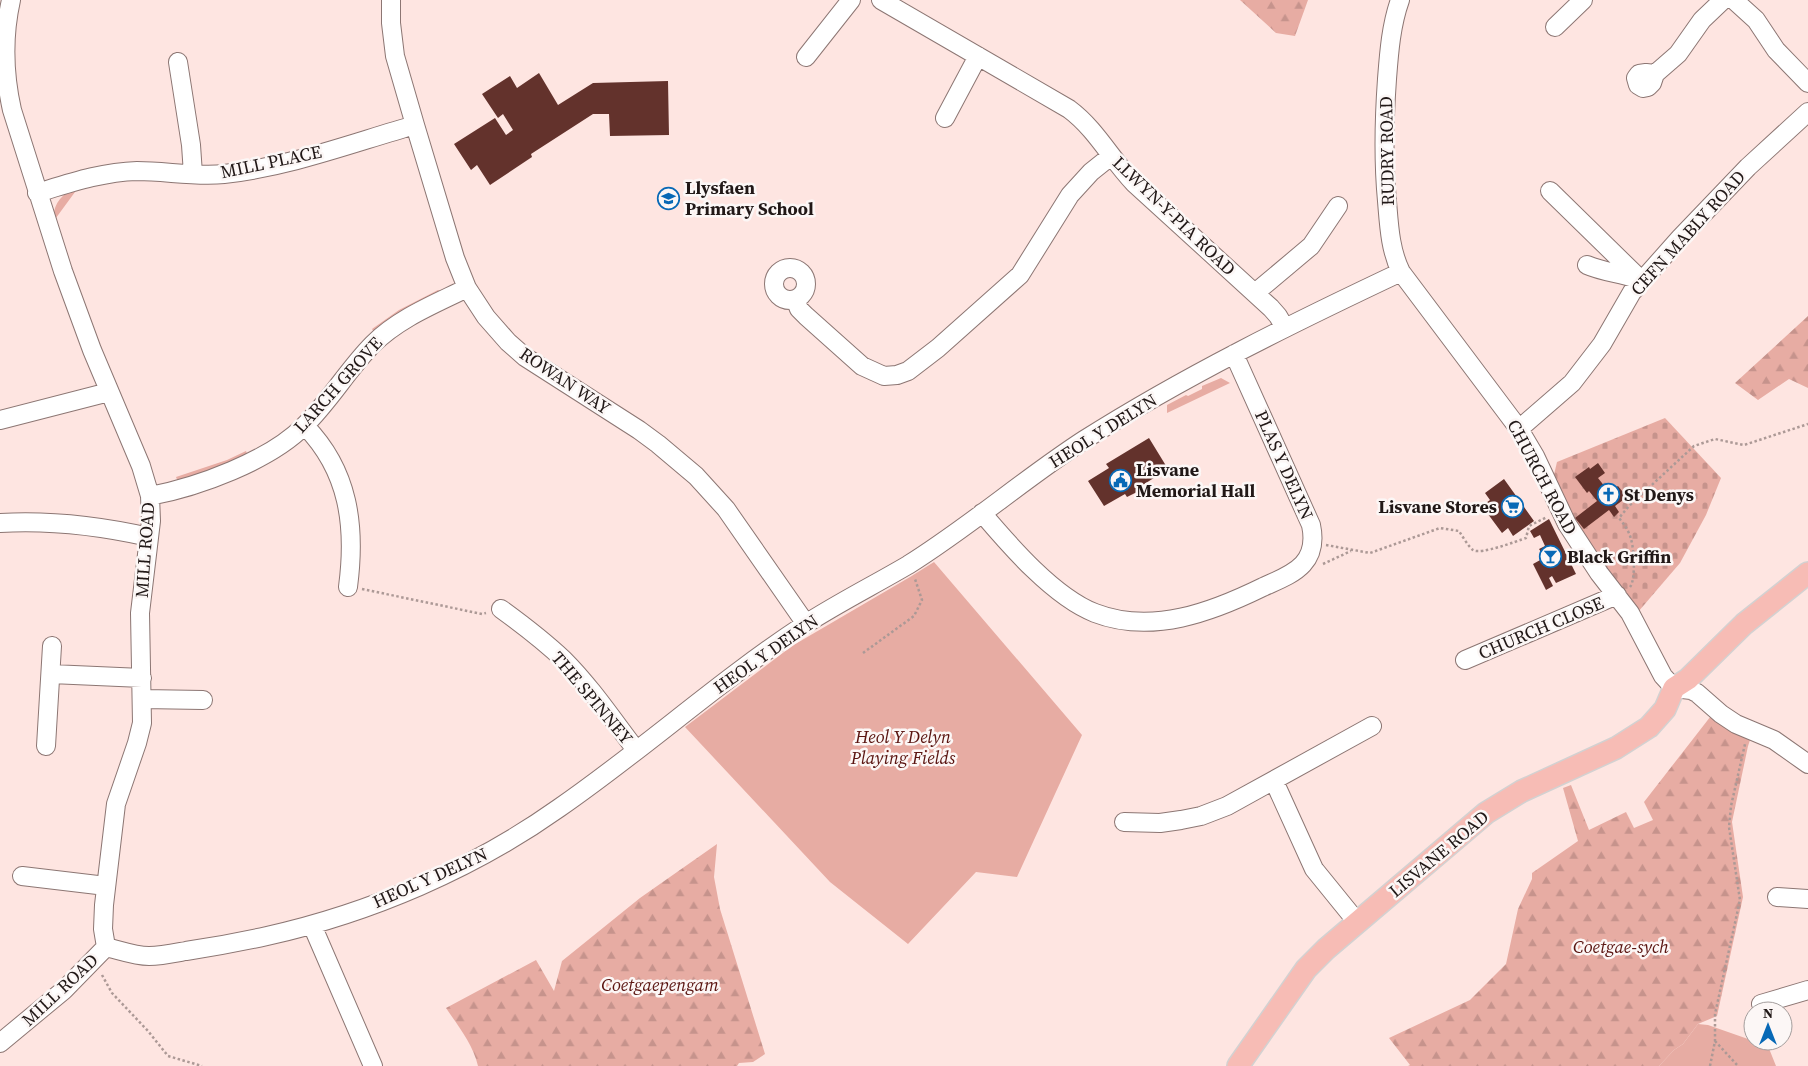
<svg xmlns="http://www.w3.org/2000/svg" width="1808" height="1066" viewBox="0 0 1808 1066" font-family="'Source Serif 4',serif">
	<defs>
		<pattern id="forest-firs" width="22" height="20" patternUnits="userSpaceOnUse" patternTransform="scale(1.25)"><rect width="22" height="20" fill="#e7aca3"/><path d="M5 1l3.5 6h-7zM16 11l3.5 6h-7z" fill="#c6938c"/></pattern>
		<pattern id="cemetery-stones" width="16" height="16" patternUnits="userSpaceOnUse" patternTransform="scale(1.25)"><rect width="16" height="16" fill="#e7aca3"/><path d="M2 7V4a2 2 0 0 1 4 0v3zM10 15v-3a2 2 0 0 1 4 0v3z" fill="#c6938c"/></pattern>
	</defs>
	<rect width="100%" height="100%" fill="#fee5e1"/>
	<path fill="#e7aca3" d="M72 190 75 192 53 222C53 207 58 197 72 190Z
		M438 290 443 292 374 332 372 329 399 310Z
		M1221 378 1230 383 1167 413V405L1186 395 1188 396 1202 389V386Z
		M246 451 248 456 178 482 176 477 227 460Z
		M934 562 1082 735 1017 877 976 872 908 944 830 882 685 727 792 646 910 577Z
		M1698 1024 1708 1025 1768 1046 1776 1066H1659L1674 1050 1683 1044Z"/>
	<path fill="url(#forest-firs)" d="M1240 0H1308L1295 36 1276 33Z
		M1808 316V388L1789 379 1758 400 1735 383Z
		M1714 712 1752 734 1748 746 1732 822 1743 897 1717 1016 1698 1024 1683 1044 1674 1050 1659 1066H1408L1410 1065 1389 1038 1470 1000 1506 964 1518 909 1532 879V873L1578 841 1563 788 1571 785 1589 830 1626 812 1634 828 1653 820 1644 802Z
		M717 844 714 877 720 909 765 1054 753 1062 739 1063 737 1066H478C473 1044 458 1026 446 1008L536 960 554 991 562 961 640 898Z"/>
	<path fill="url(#cemetery-stones)" d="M1665 418 1721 478 1706 515 1680 563 1638 612 1571 518 1553 479 1557 462Z"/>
	<path fill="#63322c" d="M539 73 558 105 593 83 668 81 669 135 610 136 609 114H593L531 154 532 157 490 185 477 165 471 170 454 144 495 118 506 135 513 130 503 114 498 118 482 94 510 76 517 88Z
		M1149 438 1168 469 1138 488 1139 491 1127 497 1125 494 1104 506 1088 481 1109 468 1106 464Z
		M1598 463 1605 473 1598 478 1609 492 1618 486 1627 497 1615 506 1619 512 1614 517 1609 510 1584 529 1575 518 1597 501 1589 491 1587 493 1575 477 1589 467 1590 469Z
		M1504 479 1534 521 1513 536 1508 528 1502 533 1482 506 1490 500 1485 493Z
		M1549 519 1576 574 1556 583 1552 576 1549 578 1553 586 1546 590 1533 564 1542 559 1541 556 1543 555 1539 549 1545 546 1540 535 1534 538 1530 531Z"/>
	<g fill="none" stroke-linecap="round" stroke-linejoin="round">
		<defs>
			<path id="minor" d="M391 0V23L395 56 415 125 455 258 467 288 486 317 508 342 525 357 639 430 658 444 696 476 726 509 806 624
				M881 0 1069 109C1096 129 1111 159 1134 183L1271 308 1278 316 1285 328
				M1400 0C1391 25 1389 53 1387 79 1384 121 1383 159 1387 201 1389 225 1390 250 1401 272L1519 429 1535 456 1567 524 1599 573 1630 613 1663 676 1674 688 1691 690 1697 693 1721 714 1736 724 1774 740 1808 764
				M1734 0 1756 20 1776 50 1808 83
				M1555 27 1583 0
				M806 57 851 0
				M178 62 191 145 193 174
				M1655 74 1646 73 1639 74 1636 78 1638 85 1643 88 1648 87 1652 83 1655 74 1678 54 1702 20 1723 0
				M945 118 978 56
				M1550 191 1642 281
				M37 193C70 183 102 172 137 171 166 171 195 177 224 174 289 167 352 143 415 125
				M1587 265C1603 272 1620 273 1637 279
				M774 284a16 16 0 1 1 32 0a16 16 0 1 1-32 0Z
				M1255 293 1311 246 1338 206
				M795 299 799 309 806 316 862 366 884 376 897 375 908 371 938 348 1020 275 1070 195 1091 172 1111 156
				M0 420 109 392
				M305 426C349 471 356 526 348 587
				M1519 429 1572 383 1602 344 1632 292 1680 238 1748 167 1808 112
				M150 496C198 487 269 461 304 426 330 401 348 369 373 344 399 318 435 304 467 288
				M982 513C1010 546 1054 597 1095 613 1152 635 1212 612 1263 587 1276 581 1293 575 1303 564 1313 553 1314 539 1311 525L1234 354
				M0 523C51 520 100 526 149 537
				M501 609C523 625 544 641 564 660 591 687 613 720 636 750
				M1465 660 1617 595
				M51 674 142 678
				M143 699 203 700
				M46 746 52 646
				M1274 781 1314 869 1357 922
				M1124 822 1160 823 1181 820 1201 816 1227 806 1372 726
				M22 876 106 886
				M1777 897 1808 899
				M312 925 373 1066
				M106 947C119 950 135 956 149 956 161 956 175 953 186 951 213 947 240 942 267 936 370 913 473 869 559 808 643 750 719 681 804 625 838 603 874 585 908 565 969 527 1024 479 1084 440 1185 376 1293 323 1401 272
				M1761 1004 1808 990
				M0 1043 64 990 106 947 103 929 104 905 116 804 137 743 142 723 140 613 151 521 150 496 141 466 92 350 63 271 12 110C4 74 3 36 11 0"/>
			<path id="major" d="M1238 1066 1306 969 1326 949 1486 813 1522 791 1616 748 1649 727 1665 709 1674 688 1688 679 1744 624 1808 573"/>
		</defs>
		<use href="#minor" stroke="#8c7673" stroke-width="20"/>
		<use href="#major" stroke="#d3d1d1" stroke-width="24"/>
		<path stroke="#ac9996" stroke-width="2.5" stroke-dasharray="2.5 2.5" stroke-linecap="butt" d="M1326 545 1370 553 1440 528 1459 531C1463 537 1468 546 1473 550 1481 555 1517 541 1526 538L1529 526 1547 517
			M1323 564 1351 551
			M1630 587C1636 579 1634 549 1631 539 1629 531 1624 524 1619 518L1629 506 1694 446 1715 439 1744 445 1808 424
			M362 589 482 614 486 613
			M863 653 914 616 922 600 915 579
			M102 975 112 993 148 1031 168 1056 202 1066
			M1715 1041 1738 1066
			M1710 1066 1715 1041V1014L1740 900 1729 827 1731 806 1745 744"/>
		<use href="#minor" stroke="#fff" stroke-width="18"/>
		<use href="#major" stroke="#f7bcb5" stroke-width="21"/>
	</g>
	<defs>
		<symbol id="school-ring" viewBox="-11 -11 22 22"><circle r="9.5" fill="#fcf7f6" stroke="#0869b6" stroke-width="1.5"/><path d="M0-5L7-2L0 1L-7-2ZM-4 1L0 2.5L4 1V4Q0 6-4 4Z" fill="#0869b6"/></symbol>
		<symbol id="civic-ring" viewBox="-11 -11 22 22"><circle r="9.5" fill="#fcf7f6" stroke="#0869b6" stroke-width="1.5"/><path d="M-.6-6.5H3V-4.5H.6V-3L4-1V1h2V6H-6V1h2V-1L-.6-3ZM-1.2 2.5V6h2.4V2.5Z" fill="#0869b6"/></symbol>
		<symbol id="church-ring" viewBox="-11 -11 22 22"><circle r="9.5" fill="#fcf7f6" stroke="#0869b6" stroke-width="1.5"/><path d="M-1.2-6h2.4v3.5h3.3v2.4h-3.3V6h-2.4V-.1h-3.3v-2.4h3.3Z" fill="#0869b6"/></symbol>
		<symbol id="supermarket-ring" viewBox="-11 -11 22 22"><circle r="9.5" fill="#fcf7f6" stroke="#0869b6" stroke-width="1.5"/><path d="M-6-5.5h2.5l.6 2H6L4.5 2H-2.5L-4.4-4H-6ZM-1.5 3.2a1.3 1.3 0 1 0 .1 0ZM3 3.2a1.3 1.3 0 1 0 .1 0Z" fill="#0869b6"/></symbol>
		<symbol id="bar-ring" viewBox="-11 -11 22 22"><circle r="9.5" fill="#fcf7f6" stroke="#0869b6" stroke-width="1.5"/><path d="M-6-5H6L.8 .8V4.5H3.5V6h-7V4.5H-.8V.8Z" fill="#0869b6"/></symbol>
	</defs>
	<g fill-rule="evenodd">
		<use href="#school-ring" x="656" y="186" width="25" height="25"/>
		<use href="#civic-ring" x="1108" y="468" width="25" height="25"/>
		<use href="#church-ring" x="1596" y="482" width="25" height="25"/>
		<use href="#supermarket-ring" x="1500" y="494" width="25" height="25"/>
		<use href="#bar-ring" x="1538" y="544" width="25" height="25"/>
	</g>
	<g text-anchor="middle" stroke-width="5" stroke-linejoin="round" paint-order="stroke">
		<g font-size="18" fill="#211817" stroke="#fcf7f6">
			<text transform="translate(1387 151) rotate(-91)" y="6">RUDRY ROAD</text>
			<text transform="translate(271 162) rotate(-12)" y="6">MILL PLACE</text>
			<text transform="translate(1174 216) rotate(44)" y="6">LLWYN-Y-PIA ROAD</text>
			<text transform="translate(1688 233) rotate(-48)" y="6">CEFN MABLY ROAD</text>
			<text transform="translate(565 381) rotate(34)" y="6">ROWAN WAY</text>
			<text transform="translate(338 385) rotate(-48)" y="6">LARCH GROVE</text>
			<text transform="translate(1103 431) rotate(-32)" y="6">HEOL Y DELYN</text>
			<text transform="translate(1284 465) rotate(66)" y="6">PLAS Y DELYN</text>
			<text transform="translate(1542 477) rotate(62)" y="6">CHURCH ROAD</text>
			<text transform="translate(145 550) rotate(-86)" y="6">MILL ROAD</text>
			<text transform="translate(1541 628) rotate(-23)" y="6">CHURCH CLOSE</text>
			<text transform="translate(766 654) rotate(-35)" y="6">HEOL Y DELYN</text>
			<text transform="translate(592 698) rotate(50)" y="6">THE SPINNEY</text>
			<text transform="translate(1439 854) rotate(-40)" y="6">LISVANE ROAD</text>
			<text transform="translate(430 878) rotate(-24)" y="6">HEOL Y DELYN</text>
			<text transform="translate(60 990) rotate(-43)" y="6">MILL ROAD</text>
		</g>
		<g font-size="18" font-weight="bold" fill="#211817" stroke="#fcf7f6" text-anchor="start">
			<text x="685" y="194">Llysfaen<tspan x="685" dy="21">Primary School</tspan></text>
			<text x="1136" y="476">Lisvane<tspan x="1136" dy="21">Memorial Hall</tspan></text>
			<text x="1624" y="501">St Denys</text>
			<text x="1497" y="513" text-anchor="end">Lisvane Stores</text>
			<text x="1567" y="563">Black Griffin</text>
		</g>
		<g font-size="18" font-style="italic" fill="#5a1410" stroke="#fcf7f6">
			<text x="903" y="743">Heol Y Delyn<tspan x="903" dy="21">Playing Fields</tspan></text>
			<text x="1621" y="953">Coetgae-sych</text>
			<text x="660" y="991">Coetgaepengam</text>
		</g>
	</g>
	<g transform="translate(1768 1026)"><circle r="24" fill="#fcf7f6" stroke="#a49e9d"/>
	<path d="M0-4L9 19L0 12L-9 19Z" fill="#0869b6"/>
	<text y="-8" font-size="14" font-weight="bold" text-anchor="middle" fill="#211817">N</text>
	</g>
</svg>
